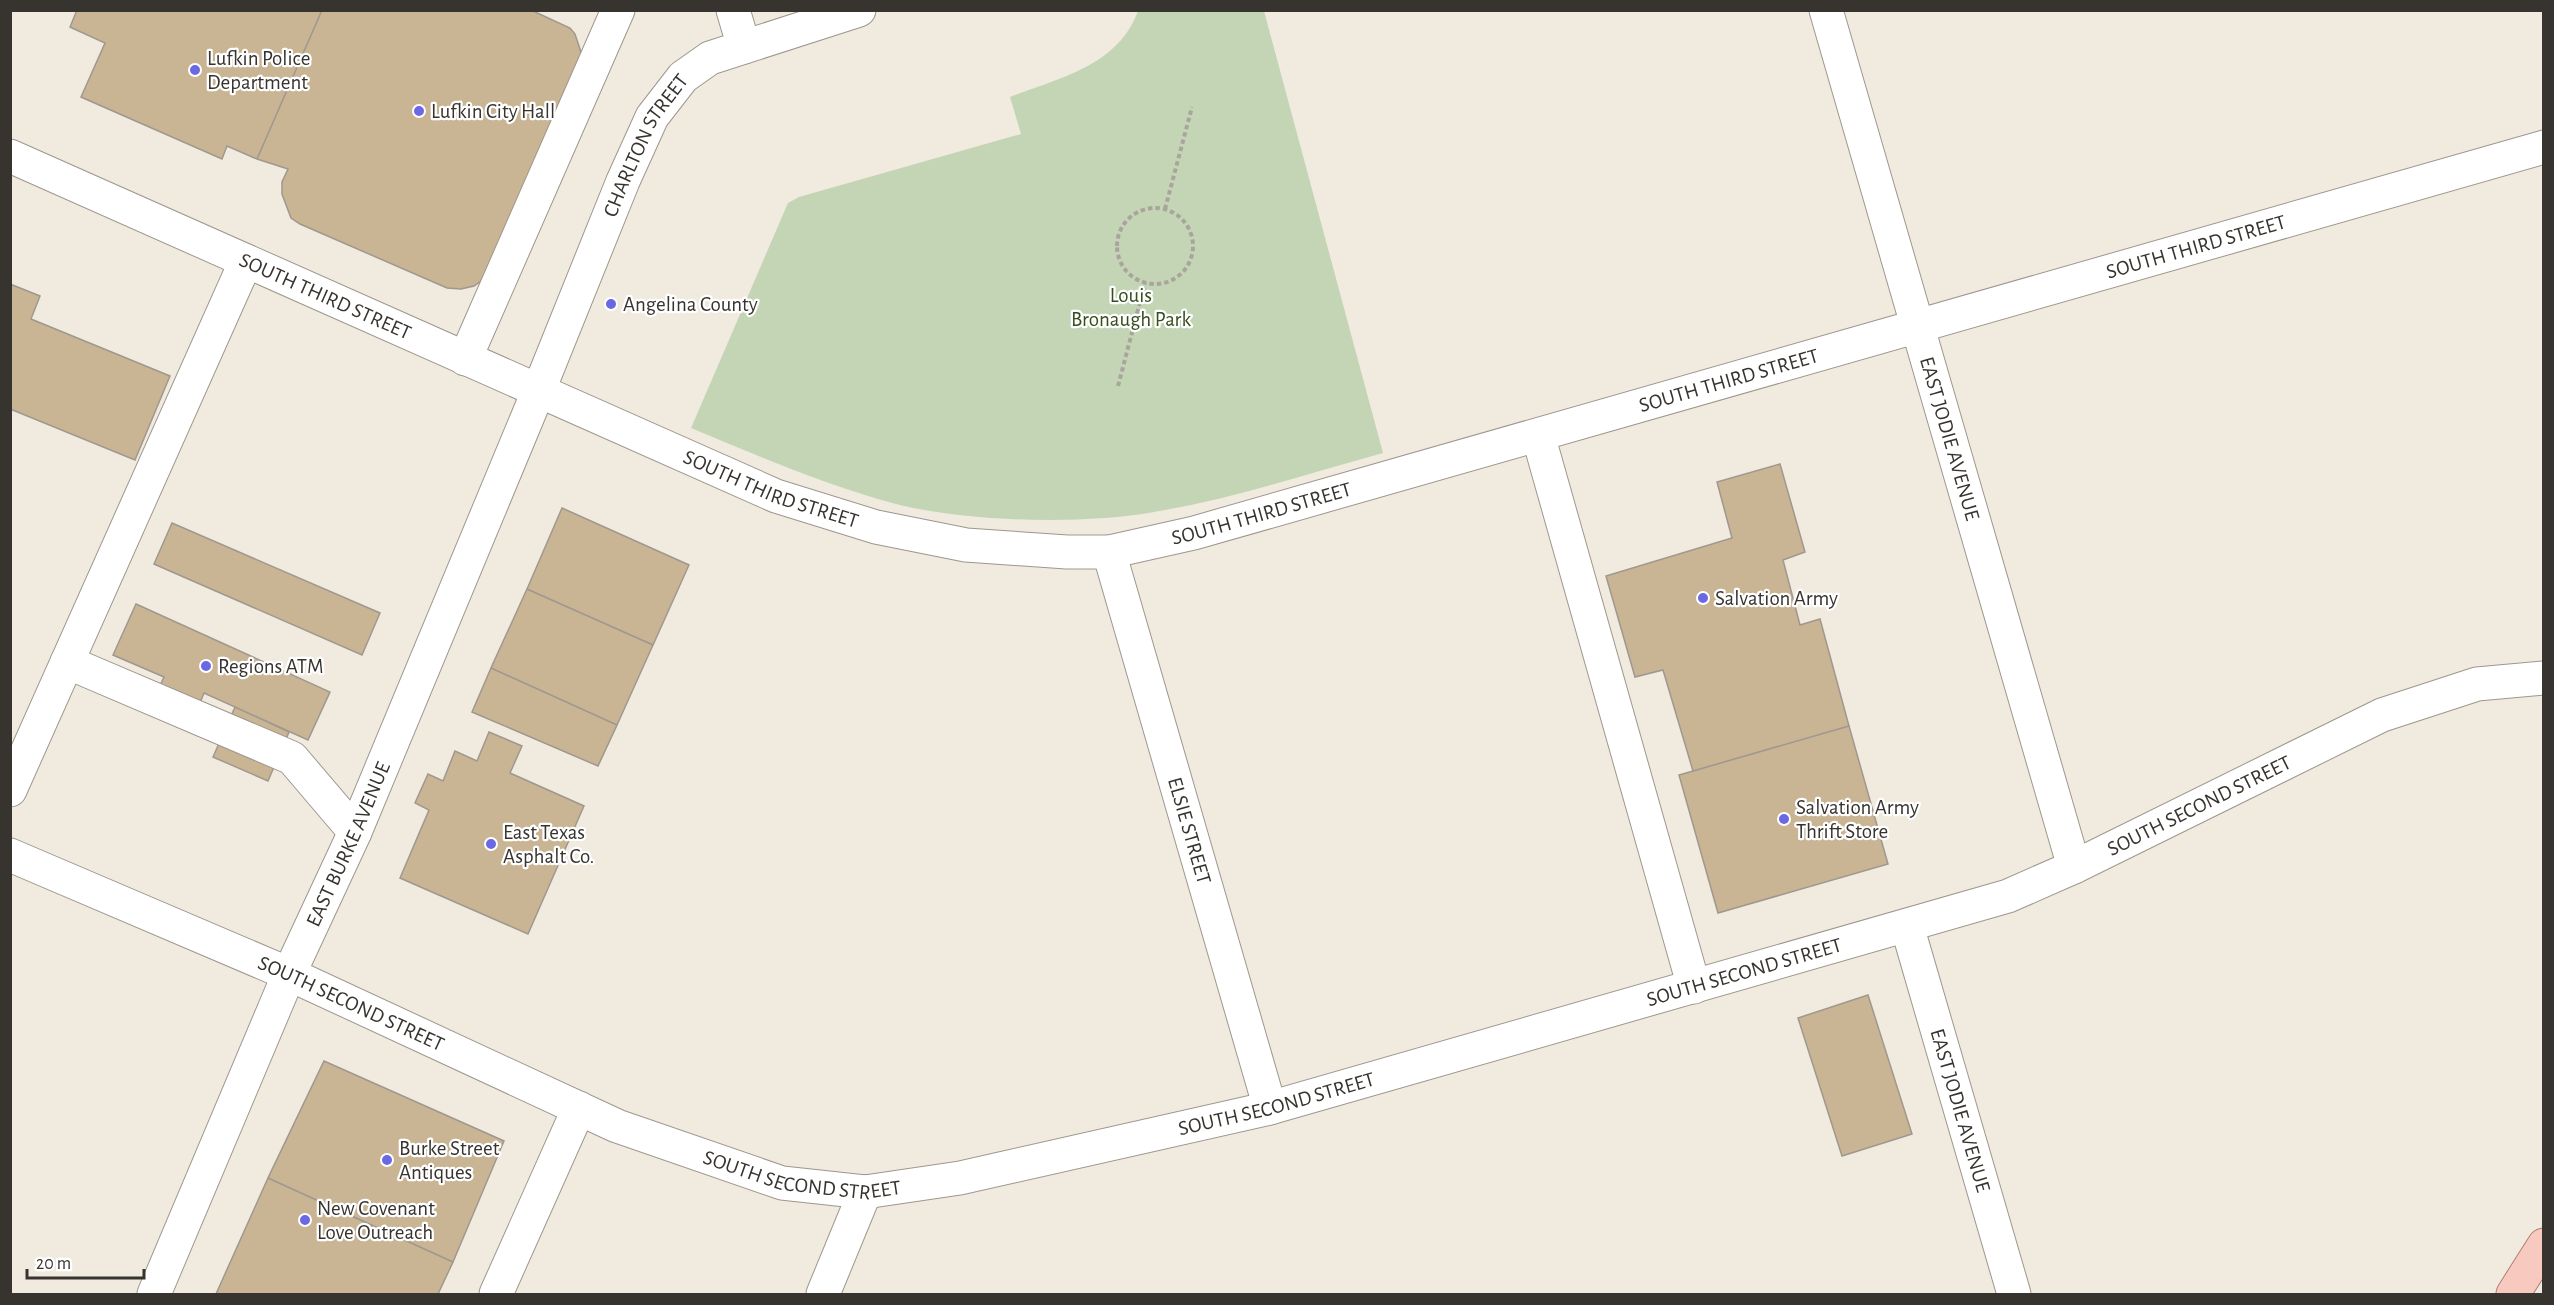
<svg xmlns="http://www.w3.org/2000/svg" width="2554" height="1305" viewBox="0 0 2554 1305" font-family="'Alegreya Sans',sans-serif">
	<rect width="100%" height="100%" fill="#f1eadf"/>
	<path fill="#c4d5b6" d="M1138 11H1264L1383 453C1307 474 1231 499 1154 512 1081 525 968 522 896 504 825 485 758 456 691 428L788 203 799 197 1021 134 1010 97C1059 78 1118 66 1138 11Z"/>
	<path fill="#c9b494" stroke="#9f988f" stroke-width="1.5" d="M77 10H322L257 159 227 146 222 159 81 97 105 43 70 27Z
		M322 10H531L570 28 575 34 581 52 580 62 484 279 474 286 461 289 447 288 300 224 291 218 282 194V182L288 169 257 159Z
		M10 284 40 296 31 319 170 376 135 460 10 409Z
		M1780 464 1805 552 1783 560 1800 625 1820 619 1849 726 1693 771 1663 670 1635 677 1606 576 1732 538 1717 482Z
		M562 508 689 565 653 645 527 589Z
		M172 523 380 613 362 655 154 564Z
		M527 589 653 645 617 725 491 668Z
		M136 604 330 692 308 740 204 693 197 710 157 692 164 677 113 655Z
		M491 668 617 725 598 766 472 712Z
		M235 707 289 732 268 781 213 757Z
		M1849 726 1888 864 1718 913 1679 775Z
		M489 732 522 746 510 773 584 806 528 934 400 878 429 810 415 803 428 774 443 781 455 751 477 761Z
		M1868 995 1912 1134 1842 1156 1798 1018Z
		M324 1061 504 1141 453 1262 268 1178Z
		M268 1178 453 1262 438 1294H216Z"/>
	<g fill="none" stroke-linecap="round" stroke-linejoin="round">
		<defs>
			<g id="minor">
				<path d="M733 10 744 47"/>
				<path id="s1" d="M1826 10 2074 867"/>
				<path id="s2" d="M10 156 776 496 876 527 966 545 1067 552H1109L1194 533 2544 147"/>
				<path d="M465 359 618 10"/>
				<path d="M1538 435 1694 987"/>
				<path id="s3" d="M1109 552 1270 1108"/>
				<path d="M67 662 292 758 355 832"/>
				<path d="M10 790 246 261"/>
				<path id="s4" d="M10 855 289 974 617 1126 782 1183 865 1192 960 1178 1270 1108 2008 896 2074 867 2382 715 2477 684 2544 678"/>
				<path id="s5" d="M1907 926 2014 1294"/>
				<path id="s6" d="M154 1294 289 974 355 832 538 392 623 181 652 117 683 77 710 58 859 10"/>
				<path d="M496 1294 579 1108"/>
				<path d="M823 1294 865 1192"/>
			</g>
			<path id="major" d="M2513 1294 2544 1245"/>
		</defs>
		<use href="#minor" stroke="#9e978e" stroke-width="35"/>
		<use href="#major" stroke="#b27f72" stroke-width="35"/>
		<path stroke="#aaa59c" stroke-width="4" stroke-dasharray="4.5 3" stroke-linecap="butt" d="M1117 246a38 38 0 1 1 76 0a38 38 0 1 1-76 0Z
			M1165 209 1192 107
			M1118 386 1145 283"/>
		<use href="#minor" stroke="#fff" stroke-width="33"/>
		<use href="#major" stroke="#f8cabf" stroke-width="33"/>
	</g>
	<g fill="#6a68e2" stroke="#fff" stroke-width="2">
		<circle cx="195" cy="70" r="6"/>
		<circle cx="419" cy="111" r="6"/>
		<circle cx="611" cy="304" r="6"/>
		<circle cx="1703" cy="598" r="6"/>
		<circle cx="206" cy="666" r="6"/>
		<circle cx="1784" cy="819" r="6"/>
		<circle cx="491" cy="844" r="6"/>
		<circle cx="387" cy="1160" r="6"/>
		<circle cx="305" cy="1220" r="6"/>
	</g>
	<g text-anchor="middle" stroke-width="4.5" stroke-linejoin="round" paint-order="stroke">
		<g font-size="21" fill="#373430" stroke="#fff" text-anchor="start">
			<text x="207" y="65">Lufkin Police<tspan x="207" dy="24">Department</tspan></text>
			<text x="431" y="118">Lufkin City Hall</text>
			<text x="623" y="311">Angelina County</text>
			<text x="1715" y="605">Salvation Army</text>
			<text x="218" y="673">Regions ATM</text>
			<text x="1796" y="814">Salvation Army<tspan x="1796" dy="24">Thrift Store</tspan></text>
			<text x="503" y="839">East Texas<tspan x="503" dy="24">Asphalt Co.</tspan></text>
			<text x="399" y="1155">Burke Street<tspan x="399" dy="24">Antiques</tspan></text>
			<text x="317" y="1215">New Covenant<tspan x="317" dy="24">Love Outreach</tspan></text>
		</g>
		<g font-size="21" fill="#373430" stroke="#fff">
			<text dy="7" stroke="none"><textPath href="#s6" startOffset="1250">CHARLTON STREET</textPath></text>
			<text dy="7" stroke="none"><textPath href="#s2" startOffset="2307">SOUTH THIRD STREET</textPath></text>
			<text dy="7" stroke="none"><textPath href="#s2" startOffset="345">SOUTH THIRD STREET</textPath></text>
			<text dy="7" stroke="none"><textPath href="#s2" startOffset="1821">SOUTH THIRD STREET</textPath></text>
			<text dy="7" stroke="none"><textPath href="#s1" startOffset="446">EAST JODIE AVENUE</textPath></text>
			<text dy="7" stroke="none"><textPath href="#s2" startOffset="831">SOUTH THIRD STREET</textPath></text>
			<text dy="7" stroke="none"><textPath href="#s2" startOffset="1335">SOUTH THIRD STREET</textPath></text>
			<text dy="7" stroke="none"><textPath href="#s4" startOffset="2316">SOUTH SECOND STREET</textPath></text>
			<text dy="7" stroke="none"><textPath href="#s3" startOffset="290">ELSIE STREET</textPath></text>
			<text dy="7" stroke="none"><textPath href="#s6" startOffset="490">EAST BURKE AVENUE</textPath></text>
			<text dy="7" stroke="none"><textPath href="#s4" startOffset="1830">SOUTH SECOND STREET</textPath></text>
			<text dy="7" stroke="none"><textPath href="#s4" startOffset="372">SOUTH SECOND STREET</textPath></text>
			<text dy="7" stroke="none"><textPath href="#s4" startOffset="1344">SOUTH SECOND STREET</textPath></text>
			<text dy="7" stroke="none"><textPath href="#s5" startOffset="192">EAST JODIE AVENUE</textPath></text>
			<text dy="7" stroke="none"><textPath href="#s4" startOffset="858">SOUTH SECOND STREET</textPath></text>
		</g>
		<g font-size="21" fill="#364e1d" stroke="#fff">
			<text x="1131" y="302">Louis<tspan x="1131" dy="24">Bronaugh Park</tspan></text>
		</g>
	</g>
	<rect width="2554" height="1305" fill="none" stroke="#373430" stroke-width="24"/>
	<path d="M27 1269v9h117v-9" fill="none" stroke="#373430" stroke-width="3"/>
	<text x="36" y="1269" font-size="18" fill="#373430" stroke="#ffffff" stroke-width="4.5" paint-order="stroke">20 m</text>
</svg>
